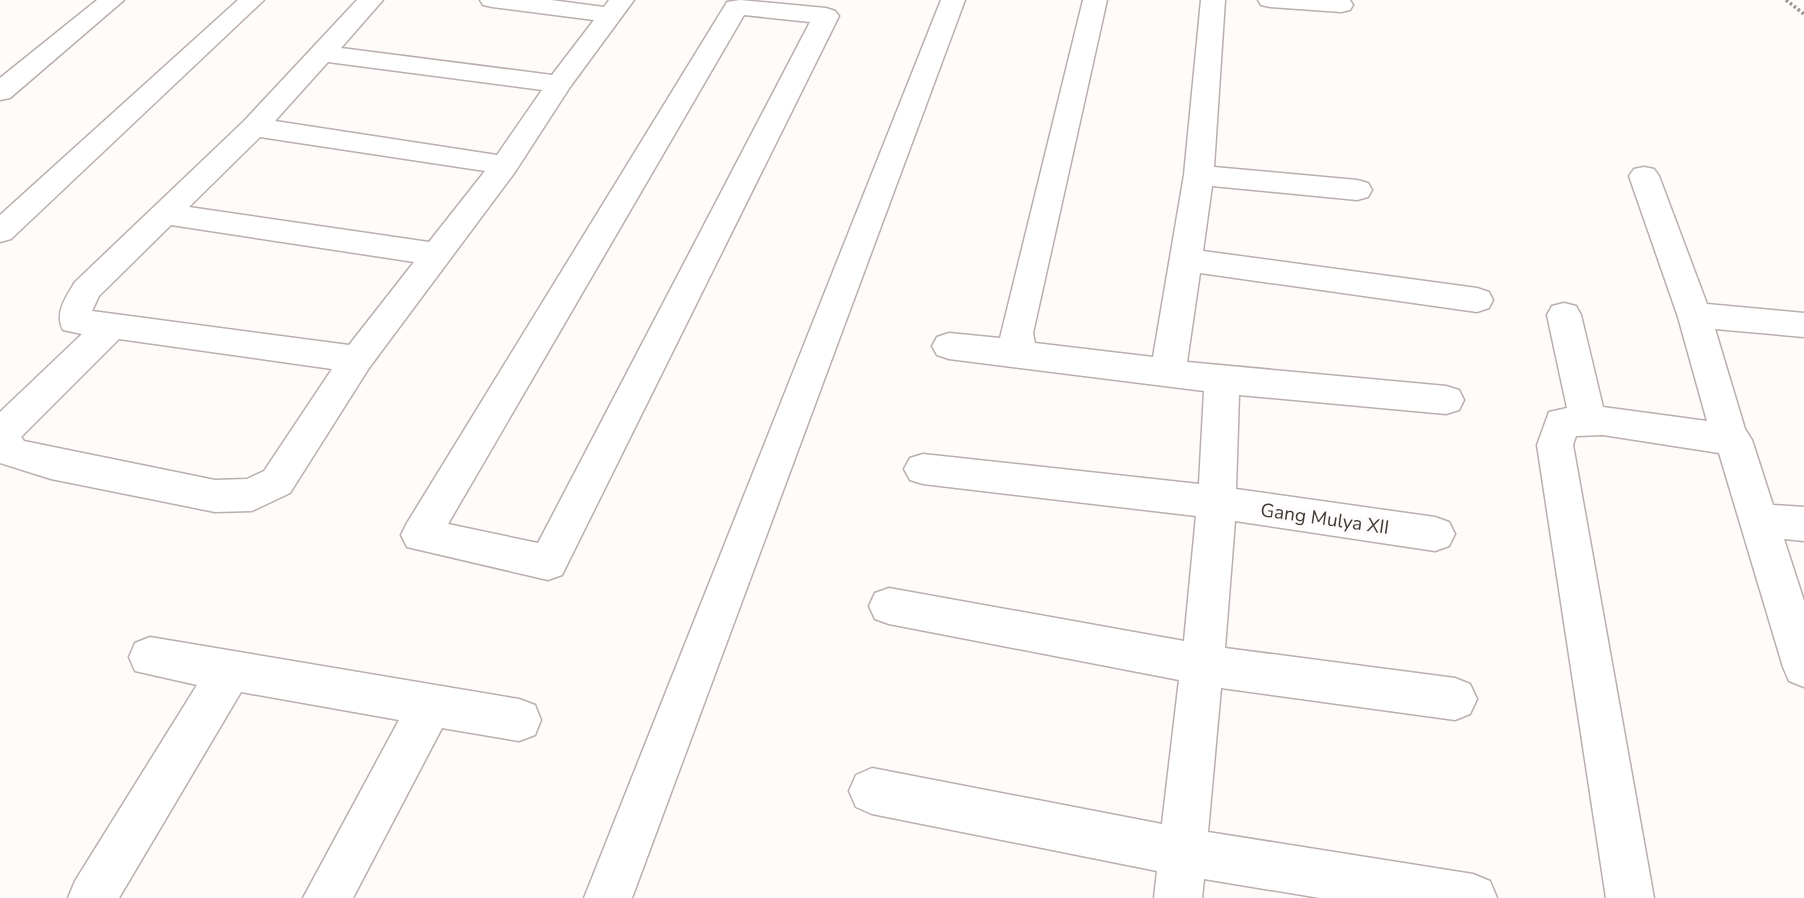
<svg xmlns="http://www.w3.org/2000/svg" width="1804" height="898" viewBox="0 0 1804 898" font-family="'Nunito Sans',sans-serif">
	<rect width="100%" height="100%" fill="#fefbfa"/>
	<g fill="none" stroke-linecap="round" stroke-linejoin="round">
		<defs>
			<path id="street" d="M97 0H124L10 98 0 100V78Z
				M238 0H264L11 239 0 242V215Z
				M357 0H383L341 48 552 75 594 20 492 7 483 5 480 0H551L604 7 609 0H634L570 87 515 172 369 368 290 493 252 511 215 512 51 479 0 463V412L82 334 63 330C54 313 66 297 75 282L244 121ZM328 62 542 90 497 155 275 121ZM260 137 485 171 429 242 189 207ZM171 225 414 262 349 345 92 311 99 296ZM119 339 332 369 264 471 247 479 215 480 24 441 21 437Z
				M740 0 826 8 835 11 839 16 562 575 548 580 407 547 401 535 407 523 724 7 727 2ZM744 15 810 22 538 543 448 524Z
				M941 0H965L632 898H584Z
				M1083 0H1107L1033 333 1035 343 1153 357 1184 175 1201 0H1225L1214 167 1357 180 1368 183 1372 190 1368 197 1357 200 1212 186 1203 251 1477 288 1489 292 1493 300 1489 308 1477 312 1200 273 1187 362 1446 386 1459 390 1464 400 1459 410 1446 414 1239 395 1236 489 1435 517 1449 522 1455 534 1449 546 1435 551 1235 521 1225 648 1455 678 1470 684 1477 699 1470 714 1455 720 1221 688 1208 832 1473 874 1490 881 1497 898H1320L1204 879 1202 898H1154L1157 871 872 814 856 807 849 791 856 775 872 768 1162 824 1179 680 889 624 875 619 869 606 875 593 889 588 1184 641 1196 516 923 484 910 480 904 469 910 458 923 454 1199 484 1204 391 949 359 937 355 932 346 937 337 949 333 1000 338Z
				M1258 0H1350L1353 5 1350 10 1341 12 1270 7 1261 5Z
				M1644 167 1654 169 1659 176 1707 304 1804 313V337L1715 329 1745 429 1752 440 1773 505 1804 507V541L1784 539 1804 601V687L1789 681 1783 667 1719 453 1603 435 1576 436 1573 445 1654 898H1606L1537 445 1549 412 1567 408 1547 315 1552 306 1564 303 1576 306 1581 315 1603 407 1707 421 1678 317 1629 176 1634 169Z
				M150 637 519 699 535 705 541 720 535 735 519 741 442 728 353 898H303L399 720 241 692 119 898H68L75 881 197 685 135 671 129 657 135 643Z"/>
		</defs>
		<use href="#street" stroke="#bbafad" stroke-width="3"/>
		<path stroke="#979392" stroke-width="3.5" stroke-dasharray="2.5 2.5" stroke-linecap="butt" d="M1786 0 1804 14"/>
		<use href="#street" fill="#fff" fill-rule="evenodd"/>
	</g>
	<g text-anchor="middle" stroke-width="7" stroke-linejoin="round" paint-order="stroke">
		<g font-size="19" fill="#403b3a" stroke="#fefbfa">
			<text transform="translate(1325 518) rotate(8)" y="7">Gang Mulya XII</text>
		</g>
	</g>
</svg>
